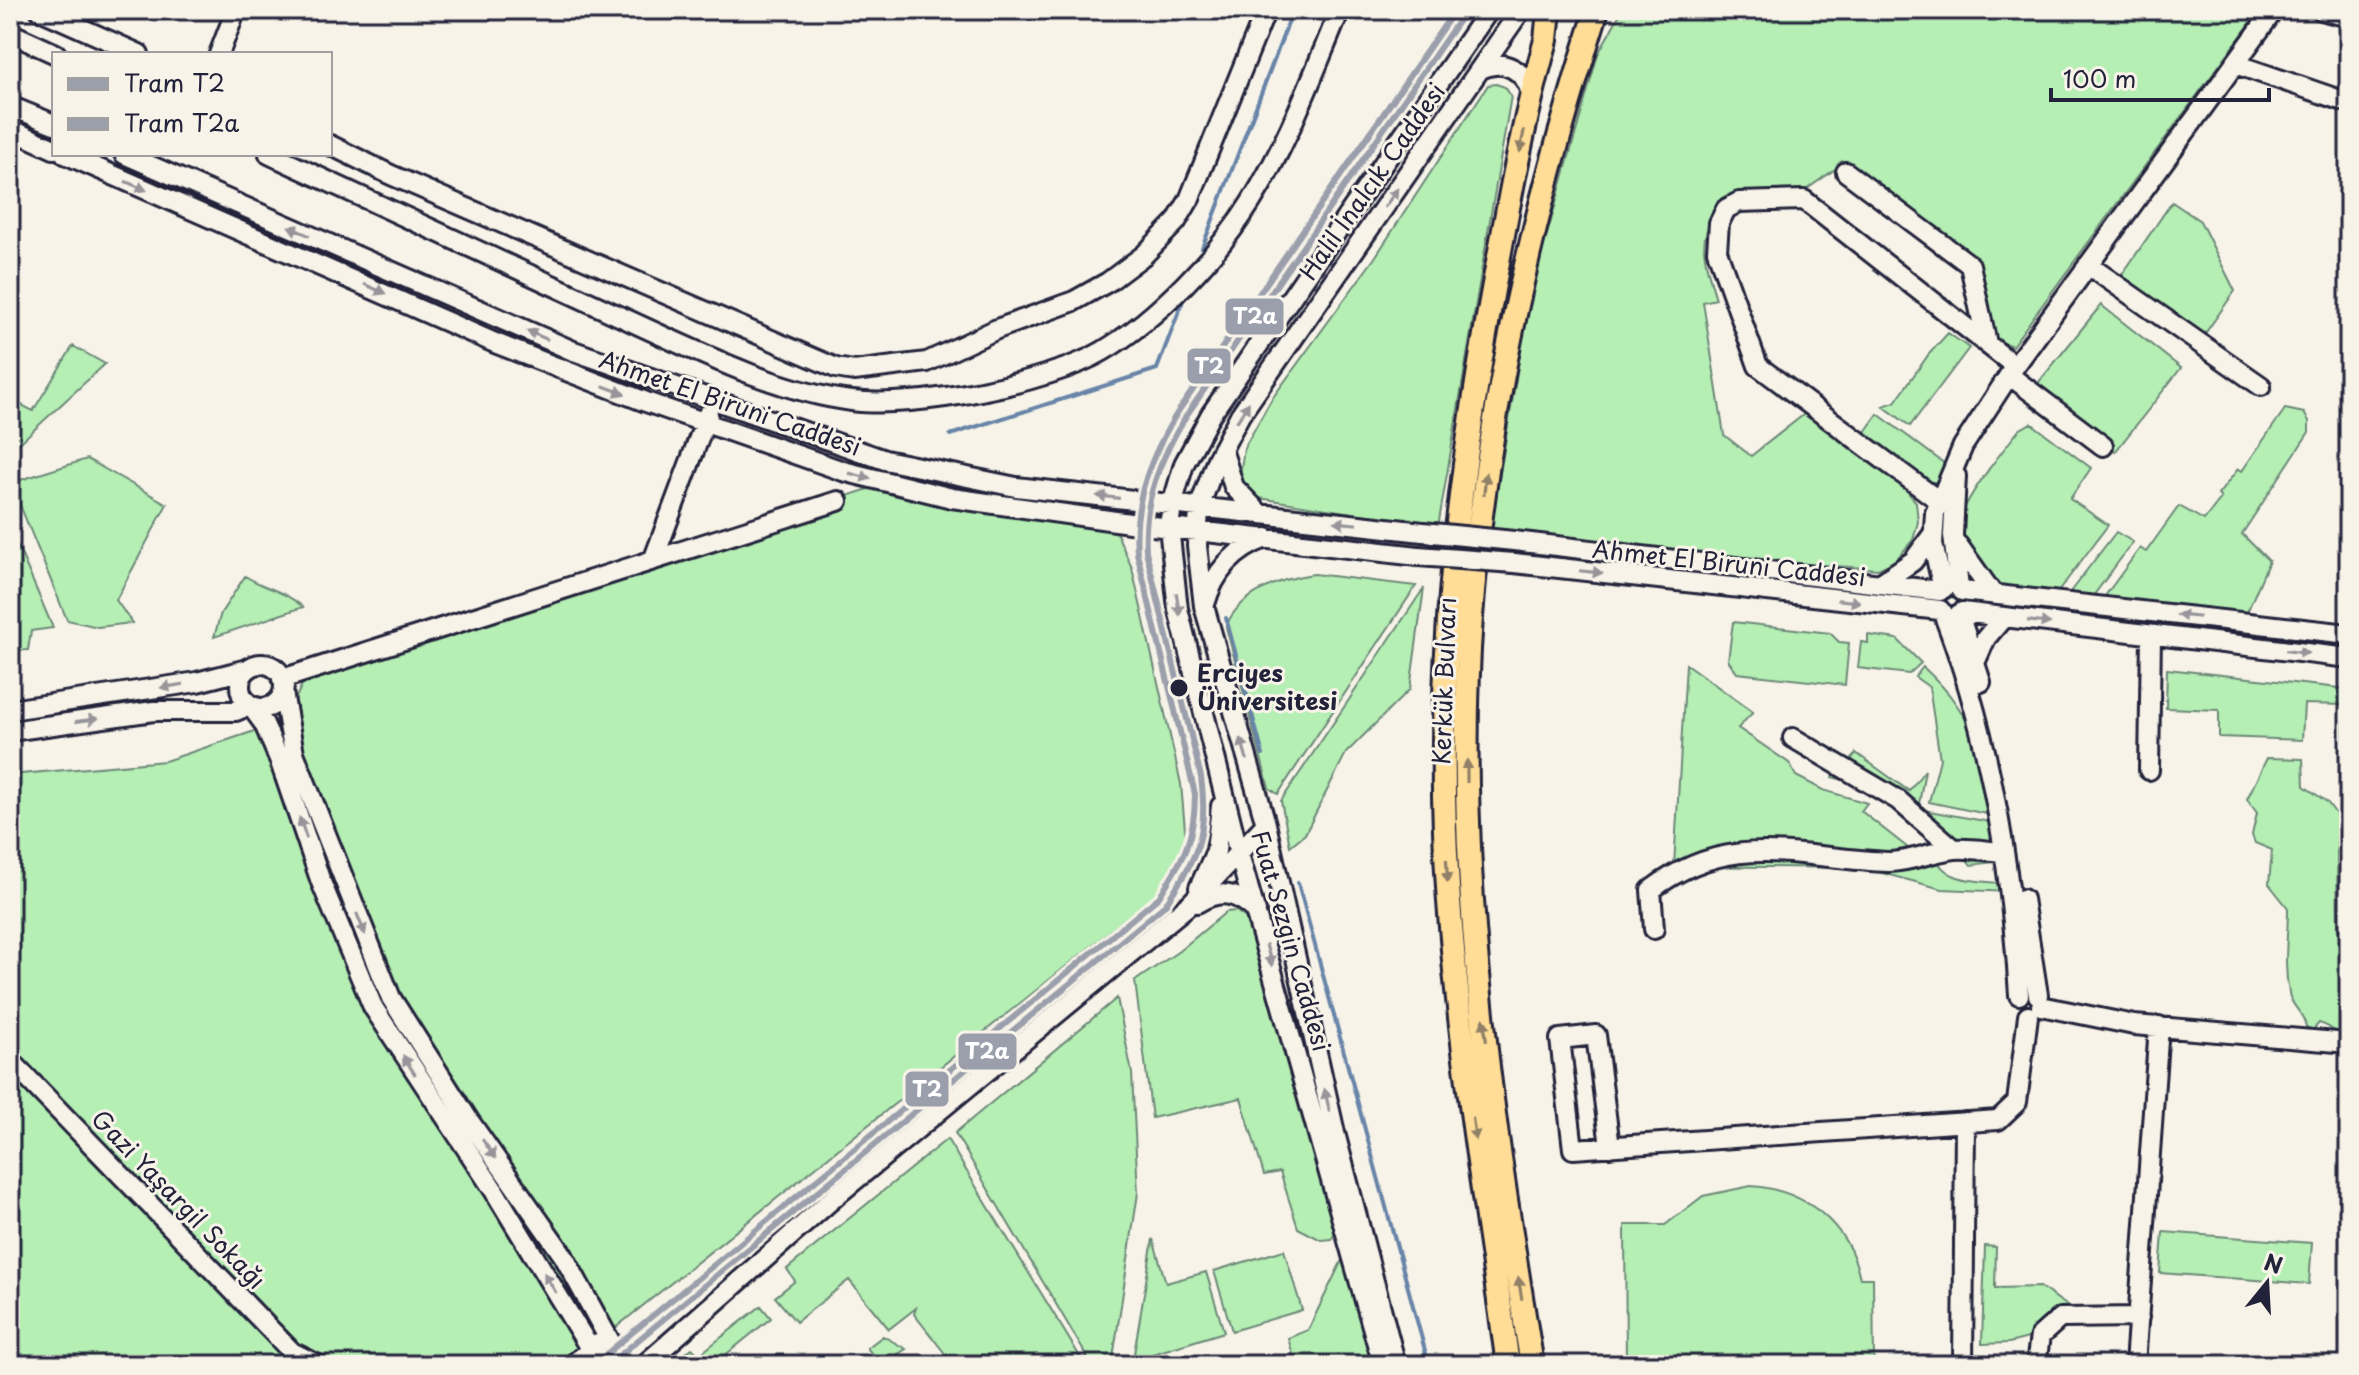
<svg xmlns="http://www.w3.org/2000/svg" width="2359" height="1375" viewBox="0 0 2359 1375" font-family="'Playpen Sans',sans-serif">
	<rect width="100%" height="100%" fill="#f7f3e8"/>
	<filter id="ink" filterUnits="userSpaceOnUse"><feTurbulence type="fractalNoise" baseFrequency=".0125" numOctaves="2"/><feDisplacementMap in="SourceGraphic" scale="16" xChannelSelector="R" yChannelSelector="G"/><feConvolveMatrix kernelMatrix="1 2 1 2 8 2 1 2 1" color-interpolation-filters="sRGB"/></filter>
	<g filter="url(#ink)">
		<path fill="#b5efb4" stroke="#6c8878" stroke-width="2" d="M1622 10H2260L2012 346 1996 340 1969 251 1844 163 1797 196 1714 216C1695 243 1708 270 1716 299L1703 302 1724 435 1751 456 1807 412 1902 485 1916 502 1918 522 1913 540 1895 561 1878 569 1627 551 1490 533 1530 295 1598 54Z
			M1496 84 1505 87 1511 96 1438 527 1259 498 1247 489 1240 476 1244 448 1271 400 1374 259 1488 85Z
			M2172 202 2200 221 2235 291 2199 342 2115 285Z
			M2101 305 2181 368 2115 452 2034 388Z
			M1948 333 1969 348 1910 426 1883 406 1895 402 1929 354Z
			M73 346 105 364 10 452V399L33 411Z
			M2285 409 2304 413 2309 421V432L2242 534 2269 561 2240 629 2097 607 2140 548 2146 552 2179 506 2204 520 2221 498 2218 495 2238 469 2242 471Z
			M1878 414 1949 467 1939 481 1927 484 1862 436Z
			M2031 423 2091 468 2070 499 2108 525 2046 608 1941 596C1943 526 1977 483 2019 430Z
			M87 459 167 504 116 600 132 623 98 627 67 620 11 483Z
			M887 483 1111 520 1132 568 1181 784 1186 841 1160 891 569 1365H10V775L165 761 267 727 291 708 309 670Z
			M10 528 53 628 31 631 28 650 10 651Z
			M2116 532 2133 542 2082 611 2063 610 2060 605Z
			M1314 574 1416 586 1278 794 1269 788 1226 627C1238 594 1281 578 1314 574Z
			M245 576C266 589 285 591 303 607L214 637 221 613Z
			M1424 588 1410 689 1346 753 1305 834 1290 846 1281 801Z
			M1733 622 1830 633 1839 642 1849 643 1845 685 1737 673 1728 660Z
			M1868 635 1897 639 1921 663 1909 674 1858 668 1861 642 1868 643Z
			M1686 664 1753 712 1738 728 1789 763 1796 776 1823 790 1867 803 1861 811 1927 863 1935 856C1946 885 1983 880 2008 884L2010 892 1942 889 1863 868 1674 866Z
			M1923 667C1977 716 1977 749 1996 816L1929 802 1940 759 1929 687 1915 677Z
			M2167 669 2348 689 2349 741H2344V705L2304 704 2302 740 2219 737V710L2166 708Z
			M1856 753 1909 791 1925 770 1919 804 1885 780 1880 789 1832 777 1840 765 1845 768Z
			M2267 758 2303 759 2304 786 2327 802 2345 826 2337 843 2338 930 2349 931V1051L2342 1050C2338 1035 2336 1028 2319 1023L2313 1030 2306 1027C2304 1012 2291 1007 2289 993 2283 963 2288 938 2288 908L2269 884 2272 850 2255 843 2252 835 2257 813 2247 799Z
			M1929 811 1996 823 2003 861 1971 865Z
			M1236 911 1250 921 1339 1225 1332 1239 1321 1240 1298 1228 1280 1172 1264 1175 1241 1098 1152 1118 1135 981 1179 951 1226 912Z
			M1117 998 1132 1073 1138 1193 1112 1365H1092L955 1133Z
			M947 1139 1085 1365H954L914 1314 916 1308 889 1329 849 1280 796 1322 775 1297 795 1281 787 1269Z
			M1751 1186C1806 1190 1848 1224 1860 1278H1873L1874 1365H1626L1625 1225H1665L1703 1196Z
			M2163 1232 2312 1243 2309 1284 2160 1273Z
			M1153 1239 1166 1283 1206 1272 1224 1332 1133 1360Z
			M1985 1246 1996 1247 1995 1288 2040 1287 2091 1322 2009 1343 1982 1344Z
			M1284 1250 1302 1310 1232 1331 1214 1271Z
			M1346 1252 1375 1365H1296L1288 1338 1308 1330Z
			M761 1306 771 1318 713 1365H683L678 1359 692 1348 699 1355Z
			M883 1336 906 1349 881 1365 867 1348Z"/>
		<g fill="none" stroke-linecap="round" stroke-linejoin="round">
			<path stroke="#6784a8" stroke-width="4" d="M1202 248 1293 10
				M950 435 1157 369 1184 298
				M1226 618 1263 755
				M1298 883 1429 1365"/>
			<defs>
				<path id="minor" d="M40 10 139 54
					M2321 10 2349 17
					M10 33 56 54
					M219 54 236 10
					M2235 64 2349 103
					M1481 69C1504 58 1525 70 1531 94
					M10 106 54 124
					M10 129 54 149
					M330 145 391 175 836 368 854 371 927 362 997 329 1074 301 1108 282 1144 255 1176 222 1189 200 1266 10
					M65 154 495 343 646 402 843 471 952 498 1144 525 1418 556
					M124 154 571 350 885 460 1016 487 1423 532
					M269 154C385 208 501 262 617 315 688 347 775 392 852 401 915 409 1049 383 1103 351 1157 319 1218 255 1251 202 1288 143 1313 74 1340 10
					M1846 172 1970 265 1987 344
					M2088 265 2261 386
					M2009 375 2103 446
					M1222 449 1234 487 1260 514
					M1956 476 1953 535 1959 588
					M1939 501 1758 366 1717 251 1719 223 1726 209 1739 202 1804 200 2015 366
					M1514 541 1940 591
					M1958 545 1993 594
					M654 558 708 414
					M1514 563 1940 610
					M1881 583 1913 561 1933 534
					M1943 589 1933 544 1935 513 1963 446 2015 366 2274 10
					M1962 591 2349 634
					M1205 604C1214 572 1235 549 1266 538
					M1962 612 2349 658
					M1943 613C1990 735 2011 864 2019 995
					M1959 614 1981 682
					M1975 663 1986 638 2003 618
					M240 686a22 22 0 1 1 44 0a22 22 0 1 1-44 0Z
					M282 679 838 501
					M283 692 294 753 391 998 470 1122 563 1255 623 1365
					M10 710 197 682 248 669
					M10 731 154 711H236L250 705 264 724 279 759 321 882 373 1007 495 1192 600 1365
					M1793 738 1898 800 1954 849
					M2149 770 2151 635
					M1199 888 1216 851 1221 806
					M2023 899 2038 995
					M1197 903C1220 889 1236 892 1256 911
					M1654 929 1651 890C1731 829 1799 859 1889 862 1912 862 1932 851 1955 849 1971 848 1988 851 2004 852
					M2041 1006 2134 1025 2349 1043
					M10 1060 292 1352 318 1365
					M1610 1147 1596 1035 1560 1039 1573 1149 1998 1120 2017 1102 2028 1016
					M572 1365 598 1344
					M644 1365 837 1195 1191 903 1266 824
					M1383 1365 1239 854 1178 609 1169 527 1172 505 1184 464 1211 414 1489 10
					M1396 1365 1335 1133 1266 824 1204 606 1197 546 1199 508 1217 459 1240 415 1521 10
					M1963 1365 1965 1122
					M2036 1365 2040 1336 2060 1318 2139 1317
					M2135 1365 2159 1026"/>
				<path id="major" d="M1508 1365C1484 1187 1452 1010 1445 831 1438 649 1460 469 1493 290 1508 206 1523 122 1546 40L1549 10
					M1532 1365C1492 1119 1453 867 1471 617 1486 409 1534 208 1597 10"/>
			</defs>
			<use href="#minor" stroke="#22223b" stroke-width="24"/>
			<use href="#major" stroke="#22223b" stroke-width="28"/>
			<use href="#minor" stroke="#f7f3e8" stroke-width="18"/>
			<use href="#major" stroke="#ffdd96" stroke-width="22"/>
			<defs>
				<path id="minor-bridge" d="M1423 532 1514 541
					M1418 556 1514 563"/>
			</defs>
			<use href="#minor-bridge" stroke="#22223b" stroke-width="24" stroke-linecap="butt"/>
			<use href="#minor-bridge" stroke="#f7f3e8" stroke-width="18"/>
			<defs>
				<path id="tram-1" d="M593 1365 1159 897C1183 859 1195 840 1195 794L1137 553C1133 499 1151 455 1179 410L1455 10"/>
				<path id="tram-2" d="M608 1365 1165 905C1197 856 1209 837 1201 777L1146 551C1143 500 1160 459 1186 416L1466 10"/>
			</defs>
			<use href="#tram-1" stroke="#f7f3e8" stroke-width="12"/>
			<use href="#tram-2" stroke="#f7f3e8" stroke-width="12"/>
			<use href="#tram-1" stroke="#9b9fac" stroke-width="6"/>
			<use href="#tram-2" stroke="#9b9fac" stroke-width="6"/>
		</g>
		<defs><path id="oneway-solid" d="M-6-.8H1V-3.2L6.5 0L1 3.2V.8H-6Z" transform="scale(2)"/></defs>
		<g fill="#908068">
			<use href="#oneway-solid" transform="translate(1522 141) rotate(101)"/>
			<use href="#oneway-solid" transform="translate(1485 484) rotate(-84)"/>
			<use href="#oneway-solid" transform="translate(1467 771) rotate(-90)"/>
			<use href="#oneway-solid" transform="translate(1447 871) rotate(87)"/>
			<use href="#oneway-solid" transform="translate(1485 1030) rotate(-97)"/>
			<use href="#oneway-solid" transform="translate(1474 1129) rotate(82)"/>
			<use href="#oneway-solid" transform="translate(1520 1288) rotate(-99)"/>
		</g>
		<g fill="#97959a">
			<use href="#oneway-solid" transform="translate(136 186) rotate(23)"/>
			<use href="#oneway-solid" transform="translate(1391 198) rotate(-55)"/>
			<use href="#oneway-solid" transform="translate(299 231) rotate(-156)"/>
			<use href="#oneway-solid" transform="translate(375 289) rotate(24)"/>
			<use href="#oneway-solid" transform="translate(537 335) rotate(-157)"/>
			<use href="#oneway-solid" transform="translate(614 390) rotate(21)"/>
			<use href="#oneway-solid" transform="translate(1243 412) rotate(-58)"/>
			<use href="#oneway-solid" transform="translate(860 476) rotate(15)"/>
			<use href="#oneway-solid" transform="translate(1108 497) rotate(-173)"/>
			<use href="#oneway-solid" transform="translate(1346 523) rotate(-174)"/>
			<use href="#oneway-solid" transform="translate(1591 572) rotate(6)"/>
			<use href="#oneway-solid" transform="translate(1849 601) rotate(6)"/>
			<use href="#oneway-solid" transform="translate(1178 604) rotate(81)"/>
			<use href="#oneway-solid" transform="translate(2188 616) rotate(-174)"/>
			<use href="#oneway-solid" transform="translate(2039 622) rotate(7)"/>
			<use href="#oneway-solid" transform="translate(2297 652) rotate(7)"/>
			<use href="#oneway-solid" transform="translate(172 686) rotate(171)"/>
			<use href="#oneway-solid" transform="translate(87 720) rotate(-8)"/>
			<use href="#oneway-solid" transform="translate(1244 749) rotate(-106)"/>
			<use href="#oneway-solid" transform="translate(303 828) rotate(-109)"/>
			<use href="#oneway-solid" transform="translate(361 924) rotate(68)"/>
			<use href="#oneway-solid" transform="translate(1269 955) rotate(74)"/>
			<use href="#oneway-solid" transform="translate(409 1065) rotate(-122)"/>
			<use href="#oneway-solid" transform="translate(1327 1100) rotate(-103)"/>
			<use href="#oneway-solid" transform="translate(489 1149) rotate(55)"/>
			<use href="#oneway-solid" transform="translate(550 1283) rotate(-121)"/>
		</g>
	</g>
	<circle fill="#22223b" stroke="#f7f3e8" stroke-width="3" cx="1179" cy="688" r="10"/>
	<g text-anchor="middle" stroke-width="6" stroke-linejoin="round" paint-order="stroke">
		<g font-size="24" fill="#22223b" stroke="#f7f3e8">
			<text transform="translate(1373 182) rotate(-55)" y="8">Halil İnalcık Caddesi</text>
			<text transform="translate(730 404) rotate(19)" y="8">Ahmet El Biruni Caddesi</text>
			<text transform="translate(1729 564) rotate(6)" y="8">Ahmet El Biruni Caddesi</text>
			<text transform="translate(1445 681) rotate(-88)" y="8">Kerkük Bulvarı</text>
			<text transform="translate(1290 941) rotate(74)" y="8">Fuat Sezgin Caddesi</text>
			<text transform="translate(178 1200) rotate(46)" y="8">Gazi Yaşargil Sokağı</text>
		</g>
		<g font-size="24" font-weight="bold" fill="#22223b" stroke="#f7f3e8" text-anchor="start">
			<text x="1197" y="682">Erciyes<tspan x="1197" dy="28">Üniversitesi</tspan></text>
		</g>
	</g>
	<g stroke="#f7f3e8" stroke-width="3">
		<rect x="1224" y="297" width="61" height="39" rx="8" fill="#9b9fac"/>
		<rect x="1186" y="347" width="46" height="38" rx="8" fill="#9b9fac"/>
		<rect x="957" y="1032" width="61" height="39" rx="8" fill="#9b9fac"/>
		<rect x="904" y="1070" width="46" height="38" rx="8" fill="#9b9fac"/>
	</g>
	<g font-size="22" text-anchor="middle" font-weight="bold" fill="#fff">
		<text x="1255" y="324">T2a</text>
		<text x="1209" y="374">T2</text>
		<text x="987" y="1059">T2a</text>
		<text x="927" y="1097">T2</text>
	</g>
	<rect width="2359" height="1375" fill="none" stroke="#f7f3e8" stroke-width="40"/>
	<rect x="20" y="20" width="2319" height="1335" fill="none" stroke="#22223b" stroke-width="3" filter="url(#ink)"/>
	<rect x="52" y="52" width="280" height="104" fill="#f7f3e8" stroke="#a29fa3" stroke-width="2"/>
	<rect x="68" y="78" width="40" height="12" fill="#9b9fac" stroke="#a29fa3" stroke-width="2"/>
	<text x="124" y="92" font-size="24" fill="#22223b">Tram T2</text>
	<rect x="68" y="118" width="40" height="12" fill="#9b9fac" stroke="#a29fa3" stroke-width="2"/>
	<text x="124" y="132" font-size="24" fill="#22223b">Tram T2a</text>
	<g transform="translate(2267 1283) rotate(18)" stroke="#f7f3e8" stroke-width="6" paint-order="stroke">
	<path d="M0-6L14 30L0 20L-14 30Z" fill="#22223b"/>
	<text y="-12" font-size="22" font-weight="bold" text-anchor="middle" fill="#22223b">N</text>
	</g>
	<path d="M2051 88v12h218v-12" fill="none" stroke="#22223b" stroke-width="4"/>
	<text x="2063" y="88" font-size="24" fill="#22223b" stroke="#f7f3e8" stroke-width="6" paint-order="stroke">100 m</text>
</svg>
